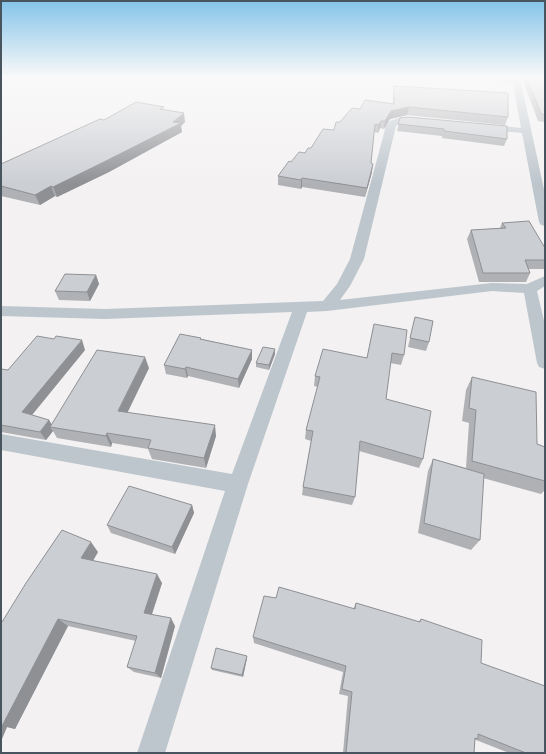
<svg xmlns="http://www.w3.org/2000/svg" width="546" height="754" viewBox="0 0 546 754" font-family="Quicksand,sans-serif">
	<rect width="100%" height="100%" fill="#f3f1f1"/>
	<g fill="none" stroke-linecap="round" stroke-linejoin="round">
		<path fill="#bdc6cd" fill-rule="evenodd" d="M480 78H520L545 194V226L541 225 539 222 522 133 485 130 480 127 485 124 521 128 513 83 484 80Z
			M401 117 423 118 427 121 423 124 401 122 396 126 364 259 350 286 340 300 492 283 527 284 545 276V286L537 291 545 325V369L539 367 537 363 524 293 492 291 327 311 307 312 248 484 165 753H137L225 491 1 450V434L232 474 292 312 105 319 1 316V306L105 309 323 301 337 284 350 259 386 126 390 121Z"/>
	</g>
	<path fill="#afb1b5" d="M522 78H545V122L538 121Z
		M394 86 508 117 505 125 407 115 390 119 384 129 380 128 378 133 374 132 371 163 372 172 365 197 302 187 301 189 278 185V176L291 162 311 148 334 130 340 122 360 109 393 104V94Z
		M164 110 185 122 181 126 182 132 109 172 57 197 55 196 40 205 1 196V164L104 120Z
		M400 118 507 139 504 146 442 138V136L397 131Z
		M502 223 545 248V269H528L530 273 526 282H479L467 239 471 230 500 228Z
		M96 275 99 284 90 301 59 300 55 291Z
		M415 317 429 342 426 351 408 347Z
		M374 324 404 355 401 365 390 363 386 399 423 459 419 468 359 451 355 497 352 505 302 495 303 487 311 441 305 439 306 430 318 387 314 386 315 376 367 357Z
		M201 339 252 350V359L239 388 188 376 187 378 166 374 164 365Z
		M275 349V354L269 370 256 367V363Z
		M85 350 32 415 49 420 52 425 149 368 127 412 216 436 206 468 152 459 148 449 112 443 111 447 57 438 53 431 46 440 1 432V369L8 370Z
		M472 377 537 444 545 447V490L541 494 483 478 480 540 471 550 418 533 428 471 433 459 466 468 469 423 462 421 466 390Z
		M192 505 194 513 175 554 111 533 107 525Z
		M98 552 93 561 162 583 152 614 175 626 161 678 134 672 127 667 136 641 68 626 15 729 7 727 1 741V622H2Z
		M276 598 353 609 356 603 418 622 421 619 481 663 545 753H509L476 740H475L474 753H343L348 696 339 694 343 672 254 643 253 637Z
		M247 656V658L243 677 212 670 211 668Z"/>
	<path fill="#8e9094" d="M409 107 407 115 390 119 384 129 385 121 391 111Z
		M184 113 185 122 181 126 182 132 109 172 57 197 53 187 173 122Z
		M381 121 380 128 378 133 379 125Z
		M373 164 372 172 365 197 367 188Z
		M302 178V187L301 189V180Z
		M51 186 55 196 40 205 35 195Z
		M96 275 99 284 90 301 87 292Z
		M82 340 85 350 27 421 22 412Z
		M275 349V354L269 370V365Z
		M252 350V359L239 388 238 379Z
		M145 357 149 368 123 422 118 411Z
		M186 367 188 376 187 378 185 369Z
		M49 420 53 427H50L53 431 46 440 40 432Z
		M215 425 216 436 206 468 204 458Z
		M107 433 112 443 111 447 106 436Z
		M192 505 194 513 175 554 172 547Z
		M91 542 98 552 89 567 81 558Z
		M157 574 162 583 150 620 144 613Z
		M171 618 175 626 161 678 155 673Z
		M58 619 68 626 15 729 7 727 1 741V724Z
		M247 656V658L243 677 242 675Z"/>
	<path fill="#cbced3" stroke="#8e9094" d="M527 78H545V114H541Z
		M394 86 508 93V117L409 107 391 111 385 121H381L379 125 375 124 371 163 373 164 367 188 302 178 301 180 278 176 289 161 291 162 299 152 305 153 308 148H311L323 129 334 130 336 122H340L352 108 360 109 365 100 394 104Z
		M136 102 164 107 160 109 184 113 173 122 181 123 106 161 53 187 51 186 35 195 1 186V164L100 119 104 120Z
		M408 117 507 126V139L444 131V129L398 124 400 118Z
		M529 221 545 248V260H525L530 273H483L471 230 506 228 502 223Z
		M65 274 96 275 87 292 55 291Z
		M415 317 433 321 429 342 410 338Z
		M374 324 407 330 404 355 392 353 386 399 431 411 423 459 360 441 355 497 303 487 313 431 306 430 320 377 315 376 323 349 367 358Z
		M180 334 201 338 200 339 252 350 238 379 186 367 185 369 164 365Z
		M37 336 54 339 56 336 82 340 22 412 49 420 40 432 1 425V369L8 370Z
		M263 347 275 349 269 365 256 363Z
		M97 350 145 357 118 411 215 425 204 458 148 448 151 440 107 433 106 436 50 427Z
		M472 377 536 392 537 444 545 447V481L472 461 476 410 469 408Z
		M433 459 484 474 480 540 424 523Z
		M129 486 192 505 172 547 107 525Z
		M62 530 91 542 81 558 157 574 144 613 171 618 155 673 127 667 137 636 58 619 2 726 1 725V622H2L26 583Z
		M279 587 355 609 356 603 420 622 421 619 482 640 481 663 545 686V753H526L478 734V739L475 738 474 753H346L352 692 342 689 346 666 253 637 264 596 276 598Z
		M216 648 247 656 242 675 211 668Z"/>
	<linearGradient id="sky" x2="0" y2="1"><stop stop-color="#84c4e9"/><stop offset="0.42" stop-color="#faf9f9"/><stop offset="1" stop-color="#faf9f9" stop-opacity="0"/></linearGradient>
	<rect width="546" height="184" fill="url(#sky)"/>
	<rect width="546" height="754" fill="none" stroke="#49555e" stroke-width="4"/>
</svg>
